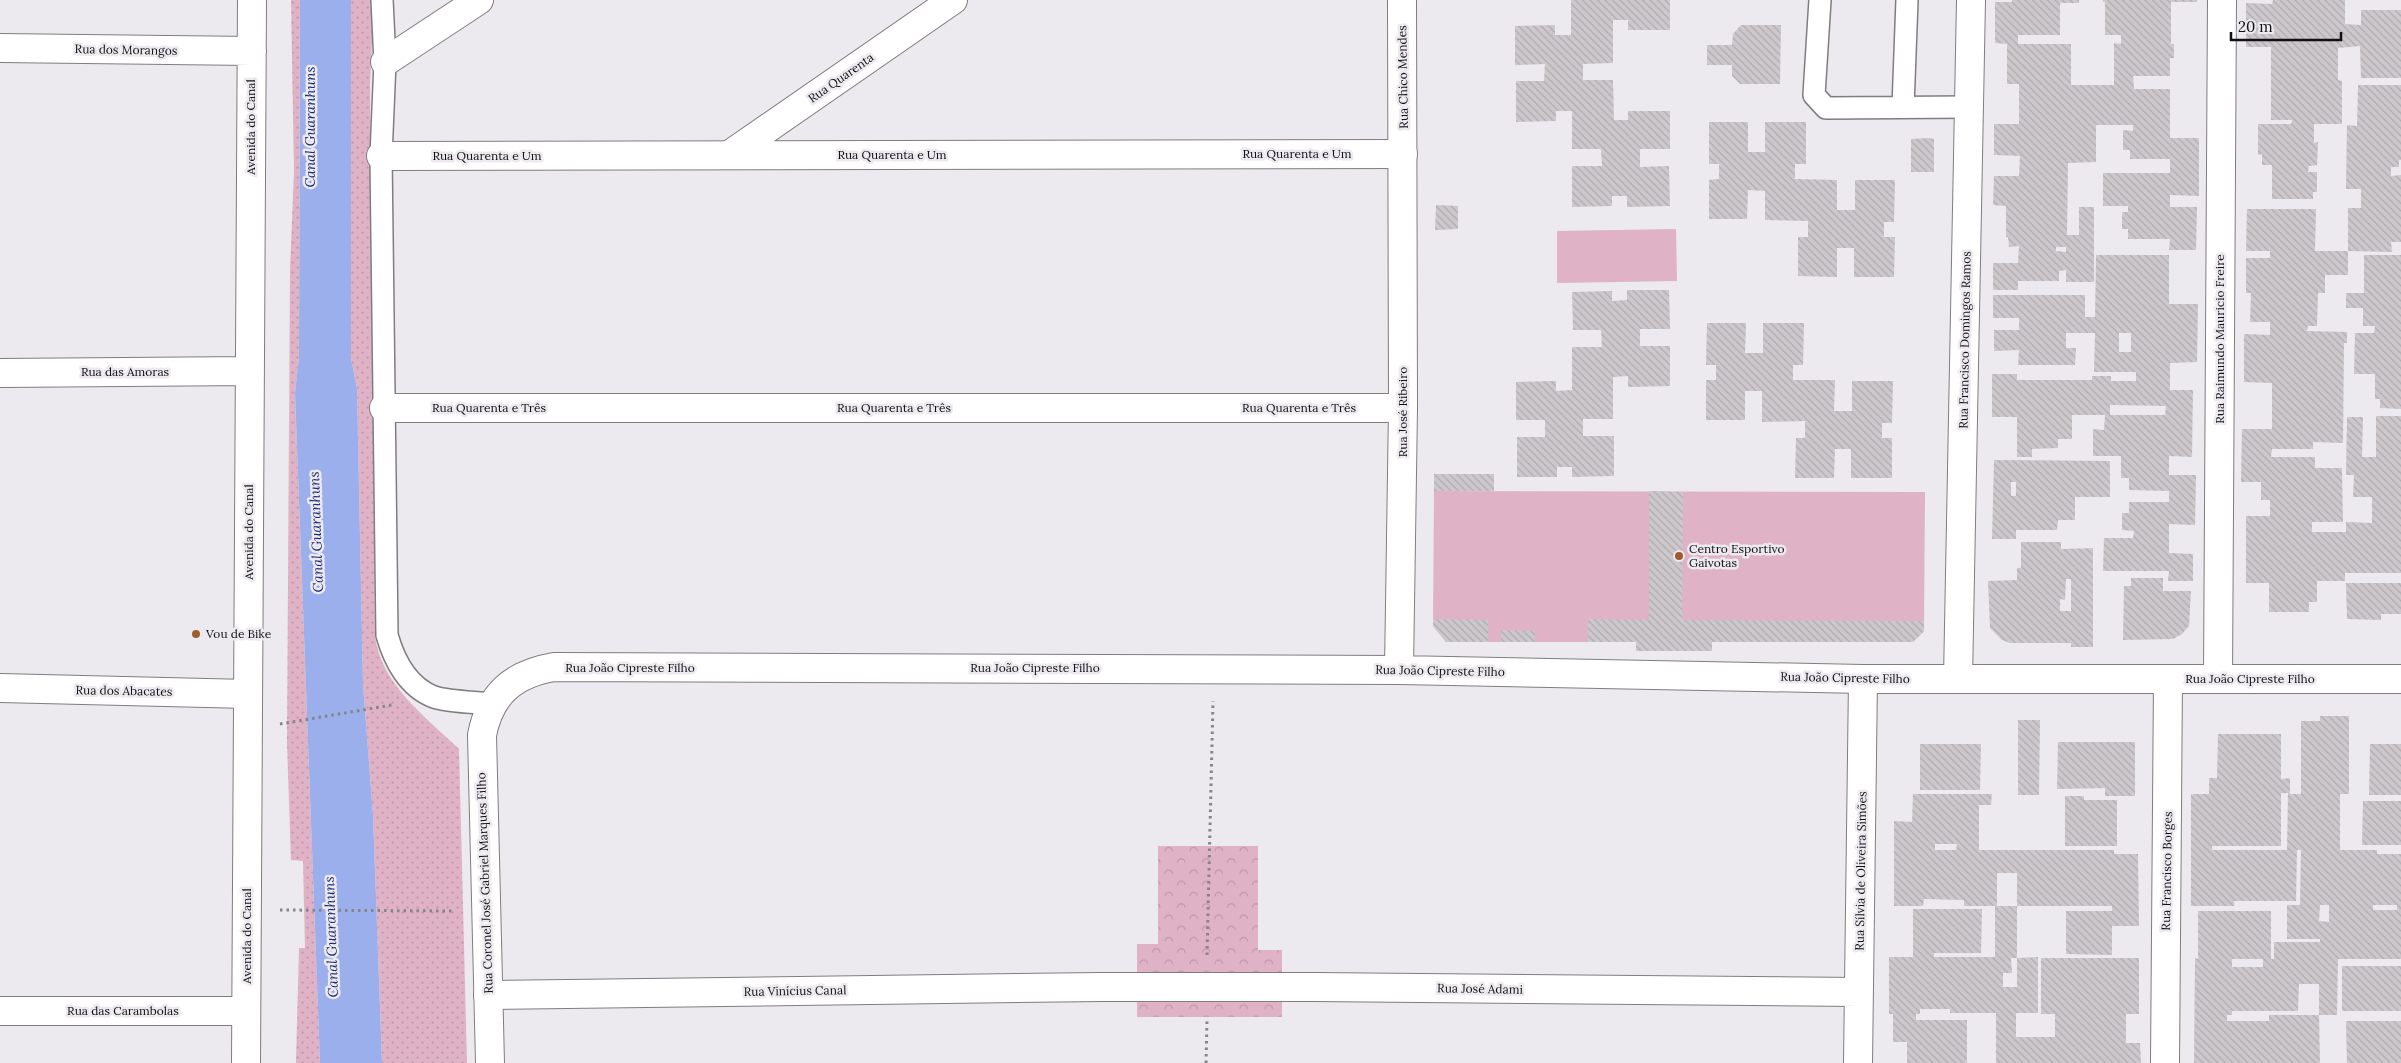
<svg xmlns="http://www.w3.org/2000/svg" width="2401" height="1063" viewBox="0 0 2401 1063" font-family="Lora,serif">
	<defs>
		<pattern id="grass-dots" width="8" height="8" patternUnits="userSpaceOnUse" patternTransform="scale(1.25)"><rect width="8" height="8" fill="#e0b2c6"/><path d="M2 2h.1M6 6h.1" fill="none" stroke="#bf98a9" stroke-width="1.8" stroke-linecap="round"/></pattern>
		<pattern id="park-crowns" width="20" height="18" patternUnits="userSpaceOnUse" patternTransform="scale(1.25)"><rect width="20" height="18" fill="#e0b2c6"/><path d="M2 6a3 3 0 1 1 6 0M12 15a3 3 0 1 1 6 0" fill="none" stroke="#bf98a9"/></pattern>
		<pattern id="building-back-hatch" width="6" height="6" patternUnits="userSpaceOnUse" patternTransform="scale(1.25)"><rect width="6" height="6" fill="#cdc8cc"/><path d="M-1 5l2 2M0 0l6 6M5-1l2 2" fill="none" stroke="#afabae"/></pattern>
	</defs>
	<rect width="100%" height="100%" fill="#ece9ef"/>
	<path fill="url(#grass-dots)" d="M291 0H300L299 357 295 393 320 1063H296L299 948H305L303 861 291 860 287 743 290 271 294 171Z
		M351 0H374L370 85 375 636C381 685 426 717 459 749L467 1063H382L373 815 363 684 357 389 351 358Z"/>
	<path fill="url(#park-crowns)" d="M1158 846H1258V950H1282V1017H1137V944H1158Z"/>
	<path fill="#e0b2c6" d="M1676 229 1677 281 1557 283V231Z
		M1434 491 1925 492 1924 631 1913 642H1446L1433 626Z"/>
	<path fill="#9aafeb" d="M300 0H351V358L357 389 363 684 373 815 382 1063H320L295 393 299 357Z"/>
	<path fill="url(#building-back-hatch)" fill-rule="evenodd" d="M1571 0H1670V30H1628V20H1613V63L1583 64V80H1613L1614 120H1628V111H1670V149H1640V167L1669 166 1670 206 1627 207V196H1612V206L1572 207V166H1602L1601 149H1572V111H1556V121L1516 122V81H1544L1545 64 1515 65V26L1555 25V35H1571Z
		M2012 0H2079V3H2060V35H2018V44H2071V85H2114V43L2121 44V35H2105V2H2103V0H2197V2H2171V44H2174V58H2170V76H2133L2134 89H2170V138H2199V196L2170 195V207H2197L2196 250H2169L2170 239H2128V229H2122V212H2128V206H2103V173H2170V159H2130V150H2123V130L2133 131V125H2096V162L2068 163 2067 235H2079V207H2094V282H2066V270L2059 271V281H2018V290H1993V263H2018L2019 246 2009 247 2008 237H2006V206L1993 205 1994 176H2019L2020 156 1994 155V124H2019V84H2007V44L1995 43V2H2012ZM2056 247H2066V252L2056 251Z
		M2273 0H2345V24L2361 25V10H2401V78H2361L2360 46 2338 48V80L2342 81V124H2314V143L2318 142 2317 165 2309 166 2308 172H2317V192H2313V199H2272V165H2262V154L2258 155V124H2291L2292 120H2271V47H2246V3L2272 4Z
		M1741 25H1781L1780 84H1740L1732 76V65H1707V45H1732L1733 34Z
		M2358 85H2401V160H2399V167H2391V176L2401 175V242H2391L2392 252 2348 251V208H2361V189H2346L2347 125 2357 126Z
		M1709 122H1748V152H1765V122H1806V164H1795V179L1837 180V210H1855V180H1895L1894 222H1884V237H1895L1894 277H1854V248H1837V277L1798 276V237H1808V221L1765 220V191L1748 190 1747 219H1709V180L1719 179V164H1709Z
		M1928 138 1934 139V172H1911V139Z
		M1436 205 1458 206V229L1435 230Z
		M2247 209H2316L2315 251H2348V275H2325V293H2318L2317 326H2308L2307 331 2347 332V343H2344L2343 443 2313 442V449H2272L2271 457H2315V468H2342L2343 522H2312V532H2346V522L2372 523V497H2353L2354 475H2346L2347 417H2363L2362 457H2376V416H2401V573H2345V581H2317V602H2309V612H2269V583H2246V516H2270V500H2261V482H2241L2242 429H2272V383L2244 382V334L2270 335V322H2250L2251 293H2246V258H2270V251H2246Z
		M2096 255H2169V304H2198L2197 362 2170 363V390H2193L2192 457 2169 456V475H2196L2195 525 2169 524V553L2193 554V581H2168L2169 571H2103L2104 538H2133L2134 531 2122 530V513H2129V502H2169V491L2129 490V478H2121V456H2093V429L2104 430 2105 415H2072V439H2058V448L2032 449V457H2017V417H1992V374H2017V380H2092V376H2111V381H2136V372H2094L2095 333H2066V348H2076L2075 365H2018L2019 350 1994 351V330H2019V318H1993V295H2085V317H2095ZM2119 333H2131V352H2119ZM2110 405 2166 406 2165 415H2110Z
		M2364 255H2401V409L2380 408V399H2375V374H2354L2355 333H2374L2375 326H2363V308H2346V293H2364Z
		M1627 290H1669L1670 329H1640V346H1670V386L1628 387V376L1613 377V419H1583V436H1614V476L1572 477V467H1557V477H1517V437H1545V420H1516V382L1556 381V391L1572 390V347H1602L1601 330H1573L1572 292 1612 291V301L1627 300Z
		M1707 323H1746L1745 353H1763V323H1804L1803 365H1793V380H1835L1834 411H1852V381H1893L1892 423H1882V438H1892V478H1851V449H1835L1834 478H1795L1796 438H1805V421L1762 422V391H1745V420H1706V380H1716V365H1706Z
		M1994 460 2110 461V497H2075V520H2058L2057 530H2016V539H1992ZM2011 482H2016V496H2011Z
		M1434 474H1494V491H1434Z
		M1649 491 1683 492 1682 620 1924 621V631L1913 642H1712V651H1636V642H1588V619L1649 620Z
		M2021 542H2061V549L2093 548V647H2071V643H2010L2002 640 1990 628 1988 581 2017 580V568H2021ZM2066 579H2071V611H2060V599L2065 600Z
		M2131 578H2163V591H2191L2189 626 2182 634 2173 639 2123 640 2124 586H2131Z
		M2346 583H2401V614H2381V620L2347 619Z
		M1433 619 1488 620V642H1446L1433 626Z
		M1501 630 1535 631V642H1501Z
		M2320 716H2349V794H2340V850H2377V854H2401V959H2338L2337 1015H2319V984H2299L2298 1011H2232V1015H2227V1021H2269V1015H2319L2320 1063H2194L2195 958 2198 959V911H2271V959H2274V942H2320V939H2287V905H2300L2301 850H2297L2296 901H2234V906H2191V794H2209V778H2217L2218 734H2281V779L2290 778V794H2301V721H2320ZM2281 793H2288L2287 850H2212V846H2281ZM2320 905H2329V922L2319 921ZM2373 905H2397V910H2373ZM2232 959H2263V967H2232Z
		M2018 720H2040L2039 795H2018Z
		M2058 742H2135V796H2105V788L2057 789Z
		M1920 744H1981L1980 790H1920Z
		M2370 744H2401V795H2369Z
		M1913 794H1992L1991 805H1979V850H2114V854H2138L2139 926H2112V955L2066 954V911H2112V906H2017V873H1997V906H2017V958H2011L2012 973H2003V987H2017V958L2038 957V1013H2016V1037H2055V1014H2041V958H2139V1014H2126V1043H2140L2141 1063H1996V1013H1950V1009H1920V1014H1916V1020H1967V1063H1907V1042H1893V1014H1889V957H1913V909H1982L1981 953H1934V957H1995V906H1964V900L1924 899 1923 906H1894V821L1912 822ZM1935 844H1957L1956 850H1935Z
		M2065 796H2084V800H2117V846H2065Z
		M2363 801H2401V845H2362Z
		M2342 966H2401V1011H2342Z
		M2346 1021H2401V1063H2347Z"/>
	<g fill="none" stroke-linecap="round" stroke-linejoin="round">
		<defs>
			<path id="service" d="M382 0 385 62 381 156 387 635C394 660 408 687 434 697 449 702 475 702 492 704
				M1820 0 1814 95 1826 108 1970 107
				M1903 107 1907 0"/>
			<path id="pedestrian" d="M1101 987H1314"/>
			<path id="minor" d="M0 48 252 51
				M385 62 479 0
				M729 155 953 0
				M381 156 1403 154
				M0 373 249 371
				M384 408H1403
				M1958 679 1971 0
				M2218 679 2222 0
				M0 688 248 694
				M1314 987 1859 992
				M488 995 1101 987
				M0 1011H246
				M246 1063 252 0
				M1858 1063 1863 679
				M2165 1063 2168 679"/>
			<path id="tertiary" d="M1399 670 1403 408 1402 0
				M490 1063 482 735C490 694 513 674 554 667L1399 670 1863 679H2401"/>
		</defs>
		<use href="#service" stroke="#807d82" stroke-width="24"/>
		<use href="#pedestrian" stroke="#807d82" stroke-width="30"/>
		<use href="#minor" stroke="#807d82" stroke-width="30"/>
		<use href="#tertiary" stroke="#807d82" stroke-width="30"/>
		<path stroke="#868488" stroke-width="3" stroke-dasharray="2.5 4" stroke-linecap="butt" d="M280 724 392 705
			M280 910 453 911
			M1207 955 1213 701
			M1206 1063 1207 1019"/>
		<use href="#service" stroke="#fff" stroke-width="21"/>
		<use href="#pedestrian" stroke="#fff" stroke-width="28"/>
		<use href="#minor" stroke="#fff" stroke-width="28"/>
		<use href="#tertiary" stroke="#fff" stroke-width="28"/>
	</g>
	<g fill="#9f5a2d" stroke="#ece9ef" stroke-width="2">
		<circle cx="1679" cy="556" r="5"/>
		<circle cx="196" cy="634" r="5"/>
	</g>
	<g text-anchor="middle" stroke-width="5" stroke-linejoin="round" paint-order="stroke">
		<g font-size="12" fill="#111012" stroke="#ece9ef">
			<text transform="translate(126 50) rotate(1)" y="4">Rua dos Morangos</text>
			<text transform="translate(1403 77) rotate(-91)" y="4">Rua Chico Mendes</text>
			<text transform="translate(841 78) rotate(-35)" y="4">Rua Quarenta</text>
			<text transform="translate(251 127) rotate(-90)" y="4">Avenida do Canal</text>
			<text x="1297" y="158">Rua Quarenta e Um</text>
			<text x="892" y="159">Rua Quarenta e Um</text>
			<text x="487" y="160">Rua Quarenta e Um</text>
			<text transform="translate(2220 339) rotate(-90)" y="4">Rua Raimundo Mauricio Freire</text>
			<text transform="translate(1965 340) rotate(-89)" y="4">Rua Francisco Domingos Ramos</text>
			<text x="125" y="376">Rua das Amoras</text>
			<text x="489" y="412">Rua Quarenta e Três</text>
			<text x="894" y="412">Rua Quarenta e Três</text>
			<text x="1299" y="412">Rua Quarenta e Três</text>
			<text transform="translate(1403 412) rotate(-90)" y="4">Rua José Ribeiro</text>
			<text transform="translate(249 532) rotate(-90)" y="4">Avenida do Canal</text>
			<text x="630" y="672">Rua João Cipreste Filho</text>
			<text x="1035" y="672">Rua João Cipreste Filho</text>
			<text transform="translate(1440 671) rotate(1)" y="4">Rua João Cipreste Filho</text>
			<text transform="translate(1845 678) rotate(1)" y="4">Rua João Cipreste Filho</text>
			<text x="2250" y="683">Rua João Cipreste Filho</text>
			<text transform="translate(124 691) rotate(1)" y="4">Rua dos Abacates</text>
			<text transform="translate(1861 871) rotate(-89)" y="4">Rua Sílvia de Oliveira Simões</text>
			<text transform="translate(2167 871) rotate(-89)" y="4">Rua Francisco Borges</text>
			<text transform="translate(485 883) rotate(-92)" y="4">Rua Coronel José Gabriel Marques Filho</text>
			<text transform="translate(247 936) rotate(-90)" y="4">Avenida do Canal</text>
			<text transform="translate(1480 989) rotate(1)" y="4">Rua José Adami</text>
			<text transform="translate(795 991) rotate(-1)" y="4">Rua Vinícius Canal</text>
			<text x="123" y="1015">Rua das Carambolas</text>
		</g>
		<g font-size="12" fill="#111012" stroke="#ece9ef" text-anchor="start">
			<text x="1689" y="553">Centro Esportivo<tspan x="1689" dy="14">Gaivotas</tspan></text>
			<text x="206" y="638">Vou de Bike</text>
		</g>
		<g font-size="14" font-style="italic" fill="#1d2b70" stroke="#ece9ef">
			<text transform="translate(310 127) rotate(-90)" y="5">Canal Guaranhuns</text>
			<text transform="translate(316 532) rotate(-92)" y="5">Canal Guaranhuns</text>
			<text transform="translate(331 937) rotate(-92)" y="5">Canal Guaranhuns</text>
		</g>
	</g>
	<path d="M2231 32v8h110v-8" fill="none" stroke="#111012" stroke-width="2.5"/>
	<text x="2238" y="32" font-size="15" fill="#111012" stroke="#ece9ef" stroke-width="4" paint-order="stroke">20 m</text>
</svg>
